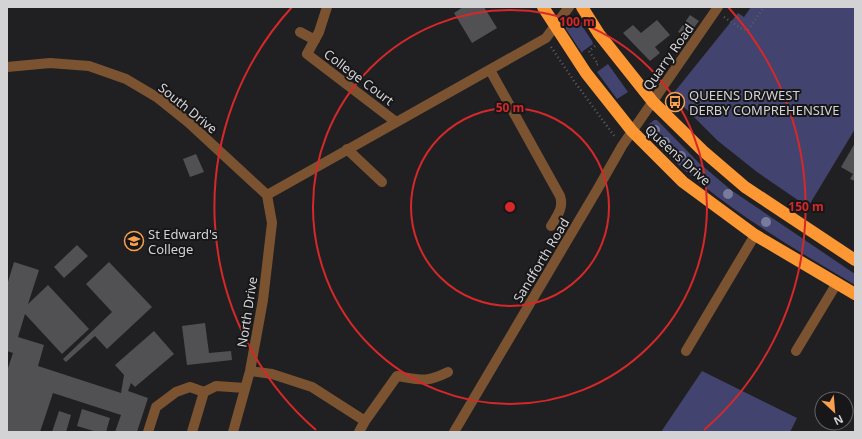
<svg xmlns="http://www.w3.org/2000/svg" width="862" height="439" viewBox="0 0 862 439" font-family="'Noto Sans',sans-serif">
	<rect width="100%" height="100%" fill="#202023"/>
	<path fill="#42436e" d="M751 7H855V129L808 207 757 172 718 141 672 95 738 13 744 17Z
		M574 20 580 23 592 41 593 44 583 51 582 53 566 29C566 23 569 20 574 20Z
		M608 64 628 92 617 99 597 72Z
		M654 120H657L698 162 731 190 855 274V285C781 241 705 197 646 133L647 126Z
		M702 371 797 418 790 432H661Z"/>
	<path fill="#515154" d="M463 7H484L497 28 472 43 454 13Z
		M690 15 699 21 687 37 678 32Z
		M657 20 670 35 655 47 660 53 650 61 623 33 633 25 641 33Z
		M855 143V181L850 179 853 174 841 167Z
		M196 154 204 172 190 177 183 159Z
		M77 245 88 256 64 278 54 267Z
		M14 262 39 270 28 304 48 285 89 329 62 354 25 314 18 337 44 345 38 366 121 393 124 375 115 365 154 331 174 354 135 387 131 383 128 391 148 398 137 432H115L121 415 53 393 40 432H7V371L13 353 7 351V285Z
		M109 262 152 307 107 349 95 336 66 362 63 359 112 312 86 284Z
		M205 323 209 353 231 351 232 360 187 365 182 326Z
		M82 409 110 418 106 432H97L77 426Z
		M59 411 71 415 66 432H52Z"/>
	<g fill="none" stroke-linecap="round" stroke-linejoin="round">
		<path stroke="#5c5c5f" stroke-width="2.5" stroke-dasharray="1 3" stroke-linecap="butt" d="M724 17 742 29 748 30 764 7
			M595 46 589 51 598 64 596 65
			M551 47 574 81 615 137"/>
		<path stroke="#7c5331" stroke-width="10" d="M327 7 319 32 307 54 396 122
			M300 32 315 40
			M7 67 50 63 89 66 126 79 158 98 188 122 267 195
			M490 70 560 196C564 208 557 216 551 226
			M347 149 382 182
			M267 195 546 38 569 7
			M686 351 755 235
			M796 351 837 283
			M250 371 272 374 312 387 365 421
			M148 432 156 407 176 392 190 387 204 392
			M192 432 204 392 216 386 245 388
			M233 432 250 371 263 300 272 223 267 195
			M359 432 365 421 397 376C421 380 426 383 448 372
			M454 432 597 190 622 146 718 7"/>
		<path stroke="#fd9733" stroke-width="12" d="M543 7 586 73 632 131 683 182 755 235 855 294
			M582 7 599 34 653 102 703 151 745 187 855 260"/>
	</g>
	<g fill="#797b9b">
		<circle cx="655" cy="130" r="5"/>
		<circle cx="665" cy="142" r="5"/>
		<circle cx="681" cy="156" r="5"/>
		<circle cx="728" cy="194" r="5"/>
		<circle cx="766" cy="222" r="5"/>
	</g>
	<g fill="none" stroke="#d62828" stroke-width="2">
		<circle cx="510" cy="207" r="99"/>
		<circle cx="510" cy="207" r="197"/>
		<path d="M316 430A296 296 0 0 1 292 7M728 7A296 296 0 0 1 704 430"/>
	</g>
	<defs>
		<symbol id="bus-ring" viewBox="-11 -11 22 22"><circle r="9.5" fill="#171719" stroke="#fa9f4e" stroke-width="1.5"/><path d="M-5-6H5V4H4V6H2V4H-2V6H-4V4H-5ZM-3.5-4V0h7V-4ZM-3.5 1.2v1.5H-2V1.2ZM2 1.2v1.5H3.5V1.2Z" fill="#fa9f4e"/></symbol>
		<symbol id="school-ring" viewBox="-11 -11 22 22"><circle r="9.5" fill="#171719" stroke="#fa9f4e" stroke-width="1.5"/><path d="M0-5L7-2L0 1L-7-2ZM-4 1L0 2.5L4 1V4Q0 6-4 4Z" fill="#fa9f4e"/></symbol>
	</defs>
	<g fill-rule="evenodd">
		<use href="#bus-ring" x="664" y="91" width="22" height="22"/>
		<use href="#school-ring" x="123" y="230" width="22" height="22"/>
	</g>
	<g text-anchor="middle" stroke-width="4" stroke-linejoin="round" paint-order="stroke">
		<g font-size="13" fill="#d3d3d5" stroke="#171719">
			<text transform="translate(668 57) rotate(-55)" y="5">Quarry Road</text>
			<text transform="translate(359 77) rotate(37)" y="5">College Court</text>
			<text transform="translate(188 108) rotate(39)" y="5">South Drive</text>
			<text transform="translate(678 155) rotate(42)" y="5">Queens Drive</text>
			<text transform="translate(541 260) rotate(-59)" y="5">Sandforth Road</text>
			<text transform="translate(247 312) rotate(-81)" y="5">North Drive</text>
		</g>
		<g font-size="13" fill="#d3d3d5" stroke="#171719" text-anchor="start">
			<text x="689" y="100">QUEENS DR/WEST<tspan x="689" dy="15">DERBY COMPREHENSIVE</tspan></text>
			<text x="148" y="239">St Edward's<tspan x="148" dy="15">College</tspan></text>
		</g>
	</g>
	<circle cx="510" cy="207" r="6" fill="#d62828" stroke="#171719" stroke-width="2"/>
	<g font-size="12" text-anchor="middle" font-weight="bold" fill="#d62828" stroke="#171719" stroke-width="4" stroke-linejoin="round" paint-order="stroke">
		<text x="577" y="26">100 m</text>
		<text x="510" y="112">50 m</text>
		<text x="806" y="211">150 m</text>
	</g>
	<rect width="862" height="439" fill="none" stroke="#d3d3d5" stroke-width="16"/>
	<g transform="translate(834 411) rotate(154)"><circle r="19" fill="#171719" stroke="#626264"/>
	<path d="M0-3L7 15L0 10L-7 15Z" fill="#fa9f4e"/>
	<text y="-6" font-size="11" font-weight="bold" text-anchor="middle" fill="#d3d3d5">N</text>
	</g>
</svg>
